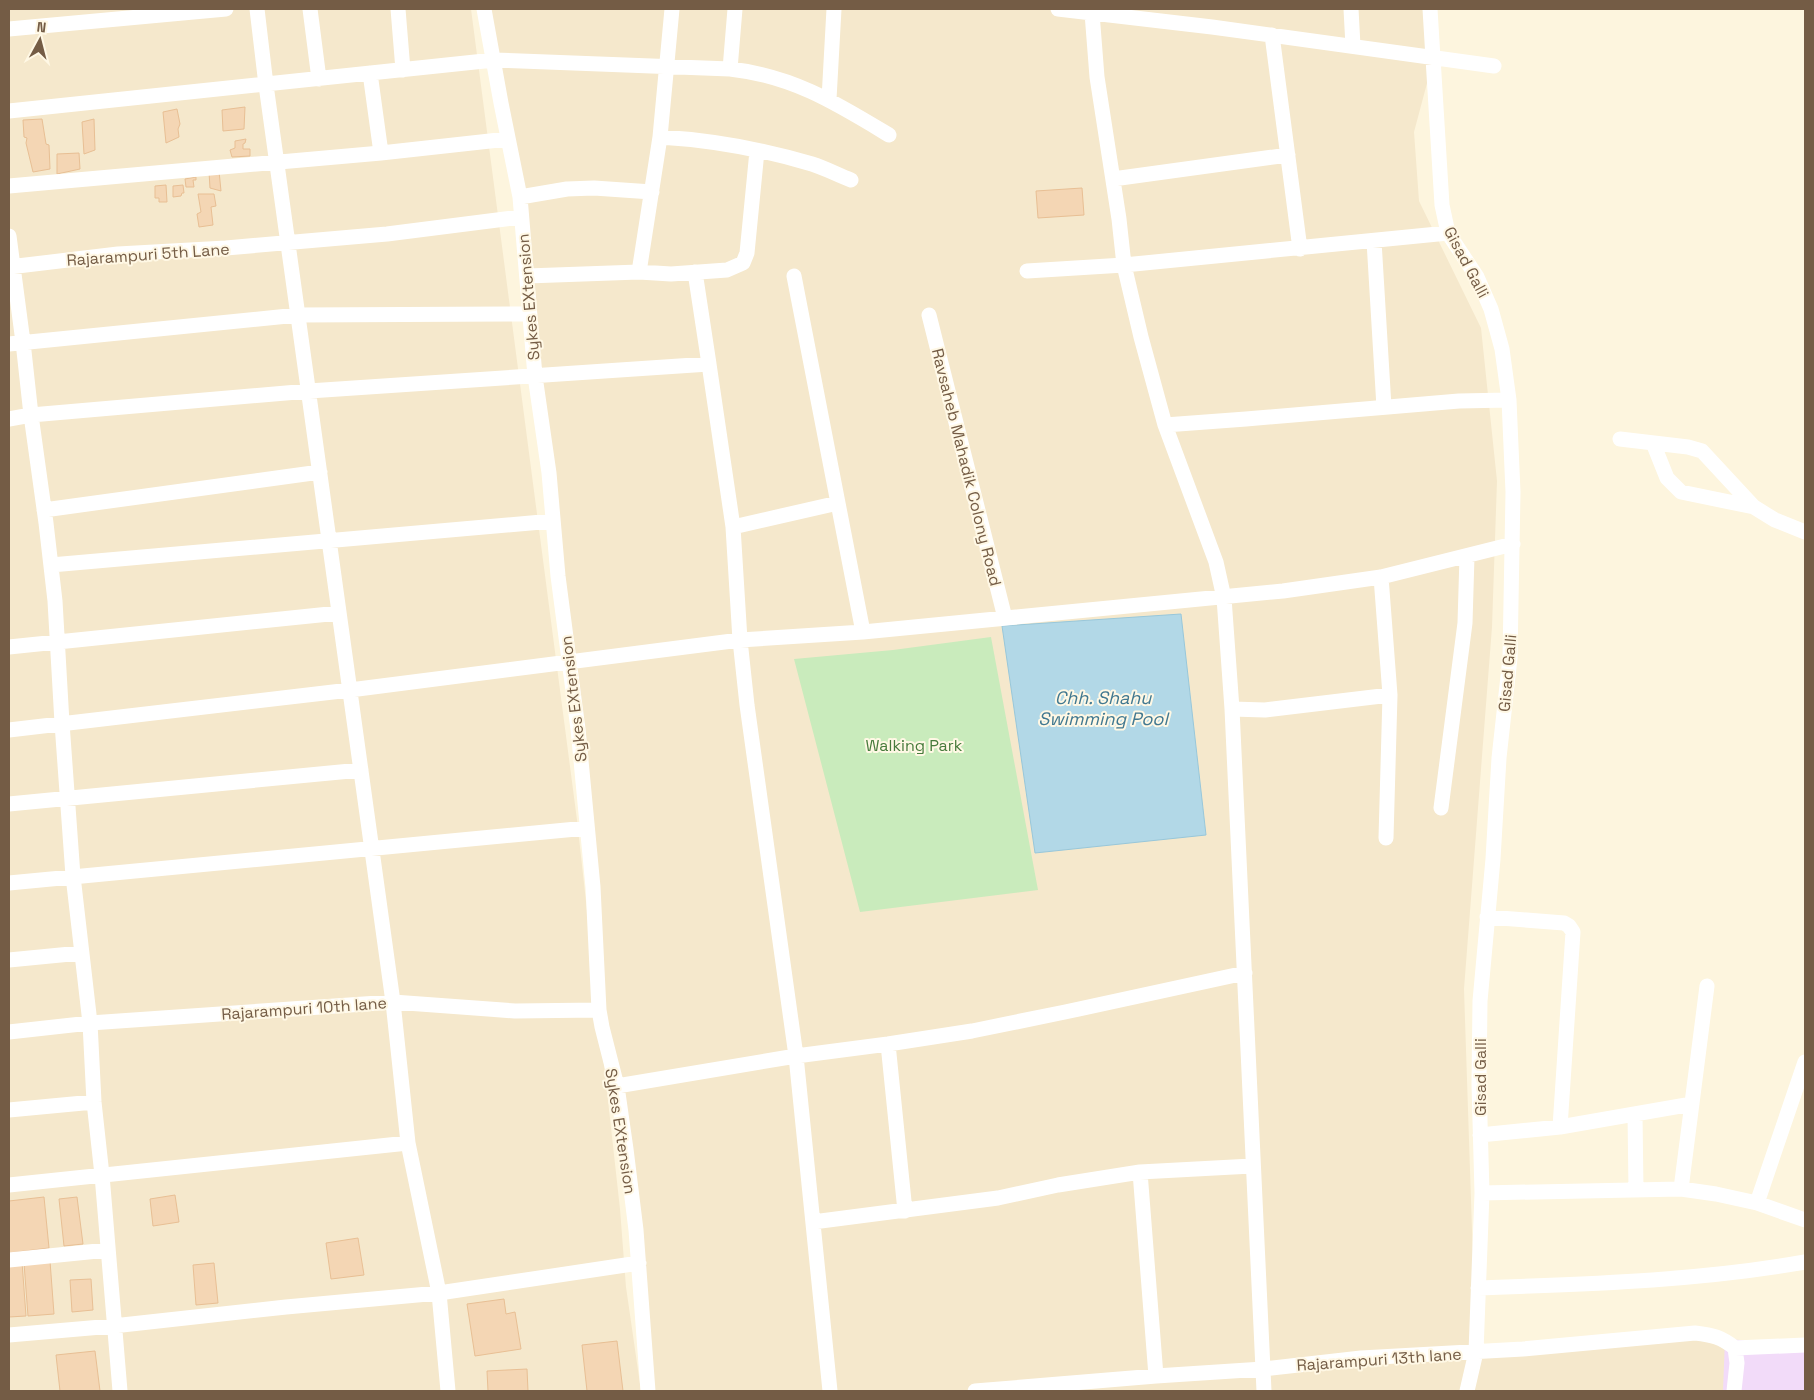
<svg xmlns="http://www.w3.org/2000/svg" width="1814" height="1400" viewBox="0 0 1814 1400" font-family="'Space Grotesk',sans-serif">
	<rect width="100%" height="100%" fill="#fdf5de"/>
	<path fill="#f5e8cc" d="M9 9H471L577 820 620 1209 626 1287 641 1391H9Z
		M485 9H1432L1434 57 1414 132 1419 201 1481 328 1497 481 1492 627 1464 989 1476 1351 1695 1333 1725 1339 1734 1391H648L644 1327 602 1027 527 276Z"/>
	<path fill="#f2dbf9" d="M1725 1339 1805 1344V1391H1723Z"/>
	<path fill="#c9ebbc" d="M991 637 1038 890 860 912 794 659 893 650Z"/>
	<path fill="#b2d8e7" stroke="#98c7da" d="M1181 614 1206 835 1035 853 1002 626Z"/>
	<path fill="#f4d6b4" stroke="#e8bf94" d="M245 107 244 129 223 131 222 110Z
		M177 109 180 124 178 129 179 137 166 143 163 112Z
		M42 119 46 144 49 145 50 169 33 172 26 143 27 138 24 137 23 120Z
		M94 119 95 150 84 154 82 122Z
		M246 139 245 143 243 144V149H250V156L232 157 230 150 235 148V141Z
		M79 153 80 169 57 174V154Z
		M219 171 221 191 210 188 209 172Z
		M196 177V180H193L194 187H186L185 179Z
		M166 185 167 202H159V198H155V186Z
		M183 185 184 193H182L181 196 173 197V186Z
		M1082 188 1084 215 1038 218 1036 191Z
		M198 194H214L216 206 211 207 213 225 199 227 197 214 201 212Z
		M175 1195 179 1222 153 1226 150 1199Z
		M44 1197 49 1248 9 1253V1201Z
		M77 1197 83 1244 64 1246 59 1199Z
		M358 1238 364 1275 331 1279 326 1243Z
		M50 1261 54 1314 28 1316 24 1263Z
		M22 1262 26 1316 9 1317V1263Z
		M214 1263 218 1303 196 1305 193 1265Z
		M91 1279 93 1310 72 1312 70 1280Z
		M504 1299 506 1314 515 1312 521 1349 475 1356 467 1304Z
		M617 1341 623 1391H587L582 1345Z
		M95 1351 100 1391H60L56 1355Z
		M527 1369 528 1391H488L487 1371Z"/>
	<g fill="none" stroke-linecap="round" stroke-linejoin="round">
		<path stroke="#fff" stroke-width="15" d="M257 9 266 85 393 1002 408 1143 439 1293 448 1391
			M310 9 319 79
			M398 9 403 70
			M484 9 501 103 520 197 535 376 549 473 558 576 578 729 593 887 599 1010 602 1027 617 1086 626 1149 636 1230 648 1391
			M1058 9 1212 27 1494 66
			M1351 9 1353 46
			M1430 9 1442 205 1448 233 1477 277 1491 309 1502 349 1509 400 1513 492 1510 658 1499 758 1493 859 1480 1001 1479 1084 1482 1193 1476 1352 1467 1391
			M1092 13 1097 77 1119 219 1124 265 1141 337 1165 425 1216 562 1224 598 1232 709 1264 1391
			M9 29 226 9
			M1272 35 1300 249
			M730 69 735 9
			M370 73 381 153
			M829 99 834 9
			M9 111 494 60 730 69C793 76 836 103 889 135
			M660 137C709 140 765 150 812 164 825 168 838 175 851 180
			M1113 179 1288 155
			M9 186 381 153 508 139
			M520 197 567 189 594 188 652 192
			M9 236 23 342 31 415 46 523 55 601 62 723 73 876 90 1023 94 1102 102 1175 120 1391
			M1374 241 1384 407
			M9 267 118 254 226 248 387 234 521 217
			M1027 271 1124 265 1448 233
			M639 272 660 137 672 9
			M695 272 709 364
			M527 276 639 272 671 274 727 270 743 263 747 253 757 151
			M794 276 863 632
			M929 315 1005 618
			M9 344 298 315 530 314
			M9 419 31 415 309 391 709 364 733 527 740 640 747 705 796 1056 830 1391
			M1165 425 1246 419 1459 401 1509 400
			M1620 439 1688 447 1702 451 1754 507 1775 520 1805 532
			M1653 443 1667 478 1681 492 1754 507
			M44 510 320 472
			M733 527 838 503
			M51 565 553 521
			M1381 577 1390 695 1386 838
			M9 647 339 613
			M1232 709 1265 710 1390 695
			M9 730 350 690 740 640 863 632 1283 591 1381 577 1513 544
			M9 804 361 770
			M1441 808 1465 623 1467 556
			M9 883 587 828
			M1487 917 1564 923 1569 926 1573 932 1560 1127
			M9 960 81 953
			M9 1032 90 1023 393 1002 515 1011 599 1010
			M888 1044 905 1211
			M617 1086 796 1056 888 1044 972 1031 1065 1012 1245 973
			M9 1110 94 1102
			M1635 1114 1636 1190
			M1480 1135 1560 1127 1692 1104
			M1140 1172 1156 1376
			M9 1185 408 1143
			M1681 1189 1707 986
			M1482 1193 1681 1189 1716 1194 1757 1203 1805 1220
			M1757 1203 1805 1062
			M813 1222 998 1198 1058 1185 1140 1172 1252 1166
			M9 1260 108 1250
			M1478 1288C1587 1284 1698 1281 1805 1262
			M9 1335 113 1326 286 1307 439 1293 639 1263
			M1735 1348 1805 1345
			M975 1391 1156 1376 1263 1369 1361 1358 1523 1349 1695 1333C1713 1335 1721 1337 1735 1348L1737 1363 1734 1391"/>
	</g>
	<g text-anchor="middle" stroke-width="4" stroke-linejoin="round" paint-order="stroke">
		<g font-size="16" fill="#745c45" stroke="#fff8e5">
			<text transform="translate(148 254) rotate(-4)" y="6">Rajarampuri 5th Lane</text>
			<text transform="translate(1467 262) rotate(62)" y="6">Gisad Galli</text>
			<text transform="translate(528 297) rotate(-95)" y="6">Sykes EXtension</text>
			<text transform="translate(967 467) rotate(76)" y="6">Ravsaheb Mahadik Colony Road</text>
			<text transform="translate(1507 673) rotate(-85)" y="6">Gisad Galli</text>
			<text transform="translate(573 699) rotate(-97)" y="6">Sykes EXtension</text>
			<text transform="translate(304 1008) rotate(-4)" y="6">Rajarampuri 10th lane</text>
			<text transform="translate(1480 1077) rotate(-90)" y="6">Gisad Galli</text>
			<text transform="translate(621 1131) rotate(81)" y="6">Sykes EXtension</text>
			<text transform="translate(1379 1359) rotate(-4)" y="6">Rajarampuri 13th lane</text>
		</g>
		<g font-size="16" fill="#477b3c" stroke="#fff8e5">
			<text x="914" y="751">Walking Park</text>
		</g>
		<g font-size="18" font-style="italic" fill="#417890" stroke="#fff8e5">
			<text x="1103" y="704">Chh. Shahu<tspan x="1103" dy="21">Swimming Pool</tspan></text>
		</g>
	</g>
	<rect width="1814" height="1400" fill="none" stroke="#745c45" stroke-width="20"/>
	<g transform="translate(40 40) rotate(7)" stroke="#fff8e5" stroke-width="4" paint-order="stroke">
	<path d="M0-4L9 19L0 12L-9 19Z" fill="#745c45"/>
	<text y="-8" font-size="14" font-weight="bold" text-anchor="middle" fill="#745c45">N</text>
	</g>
</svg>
